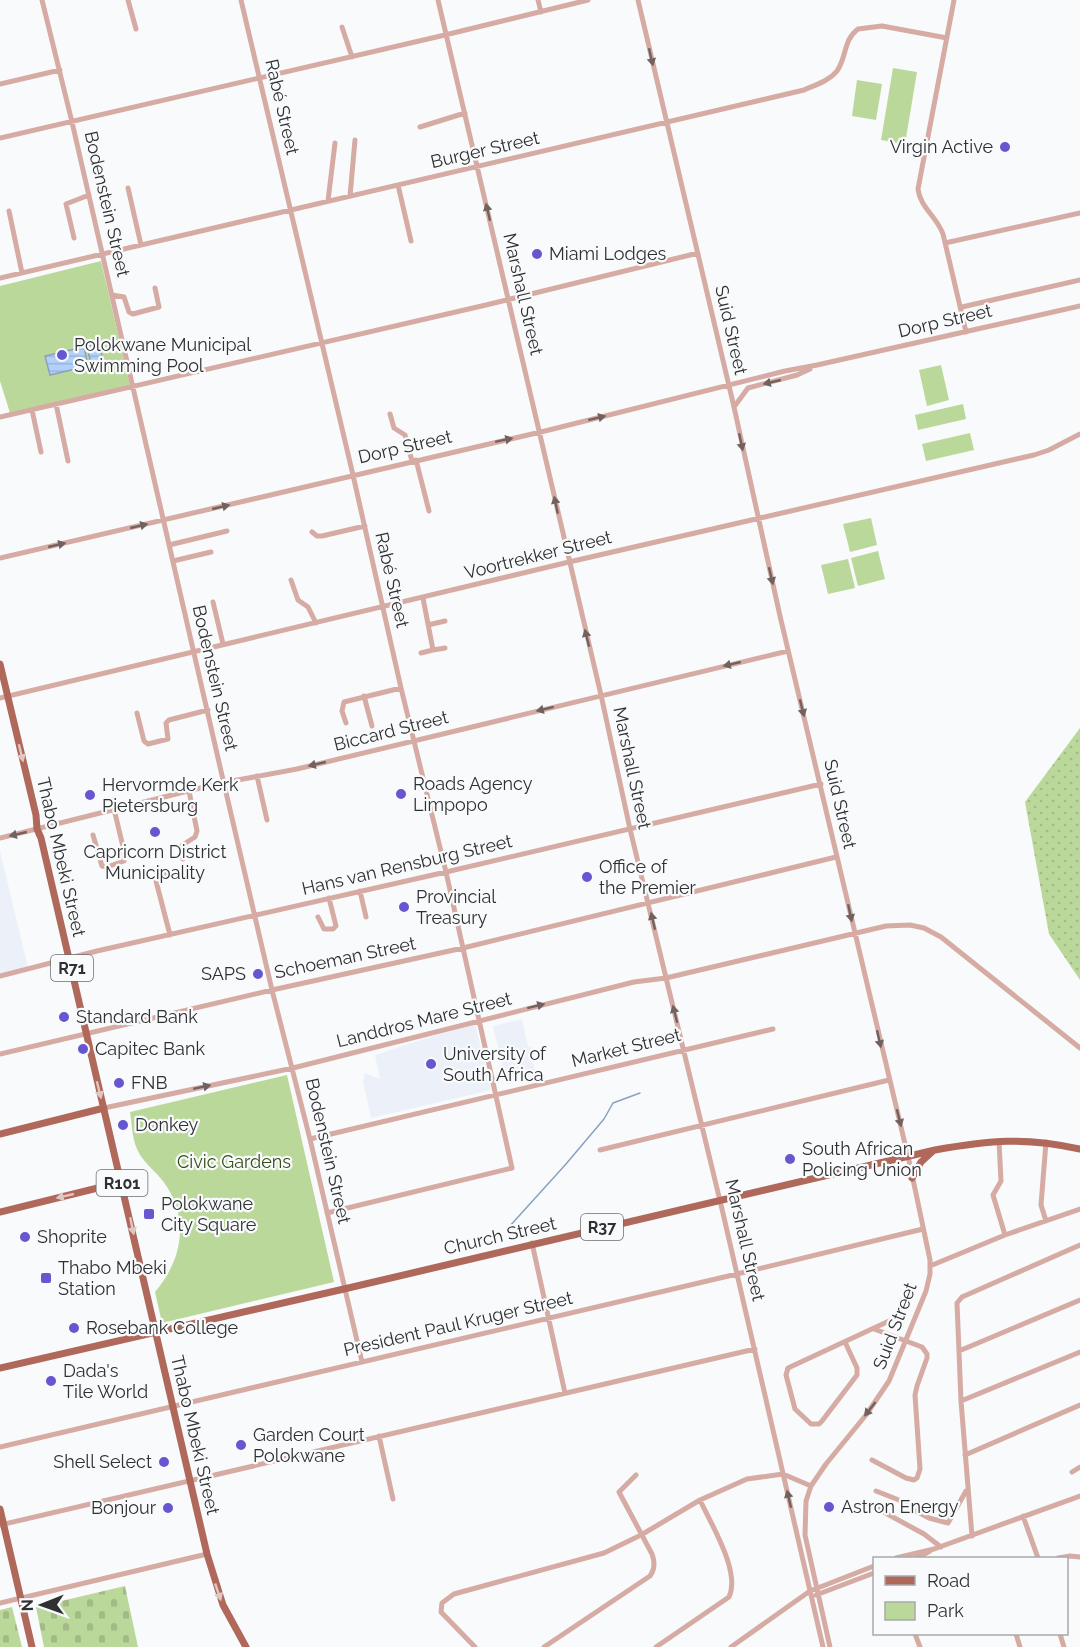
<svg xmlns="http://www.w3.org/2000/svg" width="1080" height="1647" viewBox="0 0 1080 1647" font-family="Raleway,sans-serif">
	<defs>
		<pattern id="grass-dots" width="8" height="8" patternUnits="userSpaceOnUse" patternTransform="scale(1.5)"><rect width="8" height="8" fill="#bbd89b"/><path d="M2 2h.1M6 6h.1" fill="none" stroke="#a1ba86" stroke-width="1.8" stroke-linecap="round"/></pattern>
		<pattern id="cemetery-stones" width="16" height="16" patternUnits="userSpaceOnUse" patternTransform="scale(1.5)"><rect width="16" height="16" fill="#bbd89b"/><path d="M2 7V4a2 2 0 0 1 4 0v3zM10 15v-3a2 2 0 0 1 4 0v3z" fill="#a1ba86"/></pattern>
		<pattern id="water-rules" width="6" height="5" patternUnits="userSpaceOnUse" patternTransform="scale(1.5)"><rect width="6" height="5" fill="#b1d1fb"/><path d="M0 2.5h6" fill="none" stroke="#99b4d8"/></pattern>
	</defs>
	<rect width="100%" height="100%" fill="#f8fafc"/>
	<path fill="#ebf0f9" d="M0 851 28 968 0 974Z
		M522 1019 528 1047 531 1046 530 1057 531 1061H533L536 1077 507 1084 493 1026Z
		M475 1024 491 1090 371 1118 363 1082 365 1073 380 1079 375 1055 430 1037Z"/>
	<path fill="url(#grass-dots)" d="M1080 728V980L1049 934 1025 802Z"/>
	<path fill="url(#cemetery-stones)" d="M125 1586 138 1647H44L36 1607Z
		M12 1607 22 1647H0V1610Z"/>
	<path fill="#bbd89b" d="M893 68 917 72 905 144 881 140Z
		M857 80 882 84 876 120 852 116Z
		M101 261 130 385 10 413 0 381V286Z
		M941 365 949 400 927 406 919 370Z
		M963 404 966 419 918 430 915 415Z
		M970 433 974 450 926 461 922 444Z
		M871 518 877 545 850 552 843 524Z
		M878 551 885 579 858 586 851 558Z
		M848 559 855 588 828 594 821 565Z
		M287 1075 334 1282 162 1323 155 1292C183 1259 190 1217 163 1181 155 1171 141 1160 137 1149 132 1138 132 1124 130 1112Z"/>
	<path fill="url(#water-rules)" stroke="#8aa1be" stroke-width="1.5" d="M99 344 103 361 91 364 87 346Z
		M84 347 88 366 50 375 45 356Z"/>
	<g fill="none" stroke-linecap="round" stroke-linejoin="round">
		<path stroke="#8aa1be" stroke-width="1.5" d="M509 1227 566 1164 604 1119 613 1103 640 1093"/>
		<path stroke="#d5aba3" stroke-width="5" d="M42 0 72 122 221 771 272 990 310 1139 362 1362
			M128 0 136 29
			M241 0 353 475 401 688 446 872 512 1168 327 1213
			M438 0 601 695 630 829 722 1209 823 1647
			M538 0 541 12
			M638 0 734 407 780 616 910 1165 930 1260V1274L926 1291 889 1381 866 1415 826 1464 811 1486 806 1501 805 1535 830 1647
			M954 0 918 189C920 207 937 217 943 234L966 332
			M342 27 352 57
			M0 84 60 70
			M420 127 465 113
			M0 138 445 35 588 0
			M398 185 411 241
			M128 188 141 245
			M350 196 355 140
			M328 201 335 143
			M9 211 22 273
			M74 238 66 204 89 195
			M945 243 1080 213
			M0 278 804 90C815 85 829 81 837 71 847 57 843 40 858 29L882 26 947 38
			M112 295 124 297 129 312 133 314 159 307 155 288
			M962 307 1080 280
			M56 404 68 461
			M734 407 748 388 797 375 810 369
			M32 410 41 452
			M390 414 394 428 405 435 412 461
			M0 417 486 305 698 253
			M416 460 429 511
			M312 532 317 536H322L365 526
			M169 545 227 531
			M0 558 545 431 785 371 817 365 1080 306
			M173 561 211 552
			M291 580 298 600 308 607 316 623
			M423 598 433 650 445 648
			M213 602 223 644
			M428 625 445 621
			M421 653 433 650
			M364 696 372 726
			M0 698 569 562 1034 455 1049 450 1080 434
			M137 713 144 741 148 744 168 739 166 723 169 720 208 710
			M346 723 342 711 344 702 401 688
			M257 776 267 820
			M93 835 102 866 107 867 124 861V851L114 809
			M0 838 216 784 297 769 788 651
			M183 859 181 846 195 837 197 831 189 791
			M168 874 158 877 156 881 170 935
			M360 891 366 917
			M318 917 324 929H333L336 926 329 898
			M0 976 97 951 446 872 821 784
			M0 1054 272 990 463 948 836 857
			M104 1108 293 1068 634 982 666 978 886 926 910 925 924 928 941 937 1080 1048
			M310 1139 773 1029
			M999 1141 1001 1181 993 1195 1005 1235 1080 1209
			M600 1150 889 1080
			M1046 1221 1041 1205 1046 1142
			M532 1243 565 1393
			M930 1266 1005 1235
			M845 1342 857 1368V1375L822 1421 819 1424H811L795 1409 786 1375 788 1368 902 1315
			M959 1351 1080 1300
			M961 1401 1080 1352
			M379 1436 393 1499
			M0 1447 737 1274 923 1229
			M965 1455 1080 1405
			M872 1460 906 1478 914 1480 917 1478 920 1469 915 1395 917 1386 927 1358V1354L922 1347 874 1329
			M1072 1472 1080 1467
			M876 1491 904 1502 910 1508 929 1518 948 1523 966 1491
			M878 1509 924 1534 941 1547
			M1023 1516 1038 1558
			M0 1525 755 1349
			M972 1536 961 1401 957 1303 962 1297 1080 1245
			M896 1558 934 1549 1080 1496
			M917 1558 930 1551
			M1058 1558 1070 1556 1080 1557
			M816 1595 874 1573
			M0 1603 207 1554
			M915 1634 920 1647
			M1016 1634 1020 1647
			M1060 1634 1064 1647
			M475 1647 441 1612 442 1603 454 1594 604 1553 641 1535 700 1500 747 1479 783 1474 811 1486
			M544 1647 650 1576C655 1569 655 1562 652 1554L619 1492 636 1475
			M656 1647 729 1597C741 1572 711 1524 700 1500
			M731 1647 810 1591 874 1566"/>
		<path stroke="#b0685b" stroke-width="7" d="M0 664 36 815 37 829 41 838 207 1554 223 1605 246 1647
			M0 1134 104 1108
			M912 1178 921 1162 933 1151
			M0 1212 122 1182
			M0 1368 344 1289 935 1150C991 1140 1024 1137 1080 1149
			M0 1509 32 1647"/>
	</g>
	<defs><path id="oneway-solid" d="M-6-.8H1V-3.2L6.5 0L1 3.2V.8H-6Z" transform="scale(1.5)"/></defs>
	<g fill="#71615f">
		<use href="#oneway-solid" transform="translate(651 57) rotate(77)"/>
		<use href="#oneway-solid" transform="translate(488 212) rotate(-103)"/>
		<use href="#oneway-solid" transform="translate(772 382) rotate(167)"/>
		<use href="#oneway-solid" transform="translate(597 418) rotate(-14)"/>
		<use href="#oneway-solid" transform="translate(504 440) rotate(-12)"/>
		<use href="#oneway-solid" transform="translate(741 442) rotate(78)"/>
		<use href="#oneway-solid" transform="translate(556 505) rotate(-102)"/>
		<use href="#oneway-solid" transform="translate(221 507) rotate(-13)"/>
		<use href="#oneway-solid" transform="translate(139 526) rotate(-13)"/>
		<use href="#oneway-solid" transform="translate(57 545) rotate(-13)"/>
		<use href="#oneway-solid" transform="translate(771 576) rotate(77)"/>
		<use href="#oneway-solid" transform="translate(587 638) rotate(-104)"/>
		<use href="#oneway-solid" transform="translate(732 664) rotate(167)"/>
		<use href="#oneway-solid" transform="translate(802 708) rotate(76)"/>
		<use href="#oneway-solid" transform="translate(545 709) rotate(166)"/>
		<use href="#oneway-solid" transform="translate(317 764) rotate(167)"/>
		<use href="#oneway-solid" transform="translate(18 834) rotate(167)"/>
		<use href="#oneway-solid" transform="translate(850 913) rotate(78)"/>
		<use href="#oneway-solid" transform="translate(653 921) rotate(-103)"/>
		<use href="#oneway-solid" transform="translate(536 1006) rotate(-14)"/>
		<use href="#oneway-solid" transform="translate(675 1014) rotate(-104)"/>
		<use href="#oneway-solid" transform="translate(879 1039) rotate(77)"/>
		<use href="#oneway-solid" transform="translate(202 1087) rotate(-12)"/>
		<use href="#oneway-solid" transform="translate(899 1118) rotate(76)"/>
		<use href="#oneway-solid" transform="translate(870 1409) rotate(128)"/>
		<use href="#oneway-solid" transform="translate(789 1499) rotate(-103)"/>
	</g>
	<g fill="#dfc7c4">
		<use href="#oneway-solid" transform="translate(21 753) rotate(76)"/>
		<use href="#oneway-solid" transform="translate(99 1090) rotate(76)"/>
		<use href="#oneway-solid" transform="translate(65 1196) rotate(167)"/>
		<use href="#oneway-solid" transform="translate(132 1226) rotate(78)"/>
		<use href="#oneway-solid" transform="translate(218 1592) rotate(71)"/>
	</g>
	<g fill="#6457d0" stroke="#f8fafc" stroke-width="2">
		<circle cx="1005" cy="147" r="6"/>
		<circle cx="537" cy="254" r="6"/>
		<circle cx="62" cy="355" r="6"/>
		<circle cx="401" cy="794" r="6"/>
		<circle cx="90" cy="795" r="6"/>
		<circle cx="155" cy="832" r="6"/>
		<circle cx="587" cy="877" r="6"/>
		<circle cx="404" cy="907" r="6"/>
		<circle cx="258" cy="974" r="6"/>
		<circle cx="64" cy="1017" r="6"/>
		<circle cx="83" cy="1049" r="6"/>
		<circle cx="431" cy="1064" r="6"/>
		<circle cx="119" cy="1083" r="6"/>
		<circle cx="123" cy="1125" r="6"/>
		<circle cx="790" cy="1159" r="6"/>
		<rect x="143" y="1208" width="12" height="12" rx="3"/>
		<circle cx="25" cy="1237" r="6"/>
		<rect x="40" y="1272" width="12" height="12" rx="3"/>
		<circle cx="74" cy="1328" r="6"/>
		<circle cx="51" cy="1381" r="6"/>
		<circle cx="241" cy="1445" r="6"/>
		<circle cx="164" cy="1462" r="6"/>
		<circle cx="829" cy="1507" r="6"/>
		<circle cx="168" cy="1508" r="6"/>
	</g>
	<g text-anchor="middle" stroke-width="4.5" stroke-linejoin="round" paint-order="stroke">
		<g fill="#f8fafc" stroke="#6b6d6e" stroke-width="1.5">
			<rect x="51" y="955" width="42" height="26" rx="4.5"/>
			<rect x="96.5" y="1170" width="51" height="26" rx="4.5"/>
			<rect x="581" y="1214" width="42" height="26" rx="4.5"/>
		</g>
		<g font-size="16" font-weight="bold" fill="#2f3031">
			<text x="72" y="974">R71</text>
			<text x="122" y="1189">R101</text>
			<text x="602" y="1233">R37</text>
		</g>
		<g font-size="18" fill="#2f3031" stroke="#f8fafc">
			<text transform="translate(282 107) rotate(77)" y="6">Rabé Street</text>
			<text transform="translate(485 150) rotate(-13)" y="6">Burger Street</text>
			<text transform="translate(107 204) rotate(77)" y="6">Bodenstein Street</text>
			<text transform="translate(523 294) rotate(77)" y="6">Marshall Street</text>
			<text transform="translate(945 321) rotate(-13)" y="6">Dorp Street</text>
			<text transform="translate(731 330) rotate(77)" y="6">Suid Street</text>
			<text transform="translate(405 447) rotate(-13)" y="6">Dorp Street</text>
			<text transform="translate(538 555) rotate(-14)" y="6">Voortrekker Street</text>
			<text transform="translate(392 580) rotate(77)" y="6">Rabé Street</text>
			<text transform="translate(215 678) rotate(77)" y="6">Bodenstein Street</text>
			<text transform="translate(391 731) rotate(-14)" y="6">Biccard Street</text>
			<text transform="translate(632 768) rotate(78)" y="6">Marshall Street</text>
			<text transform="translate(840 804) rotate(77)" y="6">Suid Street</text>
			<text transform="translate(61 857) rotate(77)" y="6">Thabo Mbeki Street</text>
			<text transform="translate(407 865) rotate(-13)" y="6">Hans van Rensburg Street</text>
			<text transform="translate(345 958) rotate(-12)" y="6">Schoeman Street</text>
			<text transform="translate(424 1020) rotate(-14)" y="6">Landdros Mare Street</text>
			<text transform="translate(626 1048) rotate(-14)" y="6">Market Street</text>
			<text transform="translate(328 1151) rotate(77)" y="6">Bodenstein Street</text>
			<text transform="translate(500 1236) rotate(-13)" y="6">Church Street</text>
			<text transform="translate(745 1240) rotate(77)" y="6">Marshall Street</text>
			<text transform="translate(458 1324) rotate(-13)" y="6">President Paul Kruger Street</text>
			<text transform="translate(895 1326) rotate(-69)" y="6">Suid Street</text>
			<text transform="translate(195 1435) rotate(77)" y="6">Thabo Mbeki Street</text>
		</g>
		<g font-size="18" fill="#2f3031" stroke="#f8fafc" text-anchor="start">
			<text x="993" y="153" text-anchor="end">Virgin Active</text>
			<text x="549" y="260">Miami Lodges</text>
			<text x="74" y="351">Polokwane Municipal<tspan x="74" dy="21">Swimming Pool</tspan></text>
			<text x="413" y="790">Roads Agency<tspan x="413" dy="21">Limpopo</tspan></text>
			<text x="102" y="791">Hervormde Kerk<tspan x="102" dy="21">Pietersburg</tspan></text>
			<text x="155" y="858" text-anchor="middle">Capricorn District<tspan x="155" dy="21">Municipality</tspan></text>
			<text x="599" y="873">Office of<tspan x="599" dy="21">the Premier</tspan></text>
			<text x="416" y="903">Provincial<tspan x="416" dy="21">Treasury</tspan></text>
			<text x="246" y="980" text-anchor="end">SAPS</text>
			<text x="76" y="1023">Standard Bank</text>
			<text x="95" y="1055">Capitec Bank</text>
			<text x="443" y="1060">University of<tspan x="443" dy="21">South Africa</tspan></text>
			<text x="131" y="1089">FNB</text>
			<text x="135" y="1131">Donkey</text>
			<text x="802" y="1155">South African<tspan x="802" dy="21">Policing Union</tspan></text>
			<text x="161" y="1210">Polokwane<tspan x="161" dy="21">City Square</tspan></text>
			<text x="37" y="1243">Shoprite</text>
			<text x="58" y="1274">Thabo Mbeki<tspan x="58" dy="21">Station</tspan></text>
			<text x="86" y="1334">Rosebank College</text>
			<text x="63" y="1377">Dada's<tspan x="63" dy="21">Tile World</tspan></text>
			<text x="253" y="1441">Garden Court<tspan x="253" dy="21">Polokwane</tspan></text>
			<text x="152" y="1468" text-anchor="end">Shell Select</text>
			<text x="841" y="1513">Astron Energy</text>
			<text x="156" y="1514" text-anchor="end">Bonjour</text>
		</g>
		<g font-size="18" fill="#374d16" stroke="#f8fafc">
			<text x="234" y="1168">Civic Gardens</text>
		</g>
	</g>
	<rect x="873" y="1557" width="195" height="78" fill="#f8fafc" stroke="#a8a9ab" stroke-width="1.5"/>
	<rect x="885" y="1576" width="30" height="9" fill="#b0685b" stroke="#a8a9ab" stroke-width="1.5"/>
	<text x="927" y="1587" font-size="18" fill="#2f3031">Road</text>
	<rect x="885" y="1602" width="30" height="18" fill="#bbd89b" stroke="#a8a9ab" stroke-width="1.5"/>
	<text x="927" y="1617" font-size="18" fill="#2f3031">Park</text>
	<g transform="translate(42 1605) rotate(269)" stroke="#f8fafc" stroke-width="4.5" paint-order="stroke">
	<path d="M0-4.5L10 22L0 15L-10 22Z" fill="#2f3031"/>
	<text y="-9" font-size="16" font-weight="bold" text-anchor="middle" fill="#2f3031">N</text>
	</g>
</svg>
